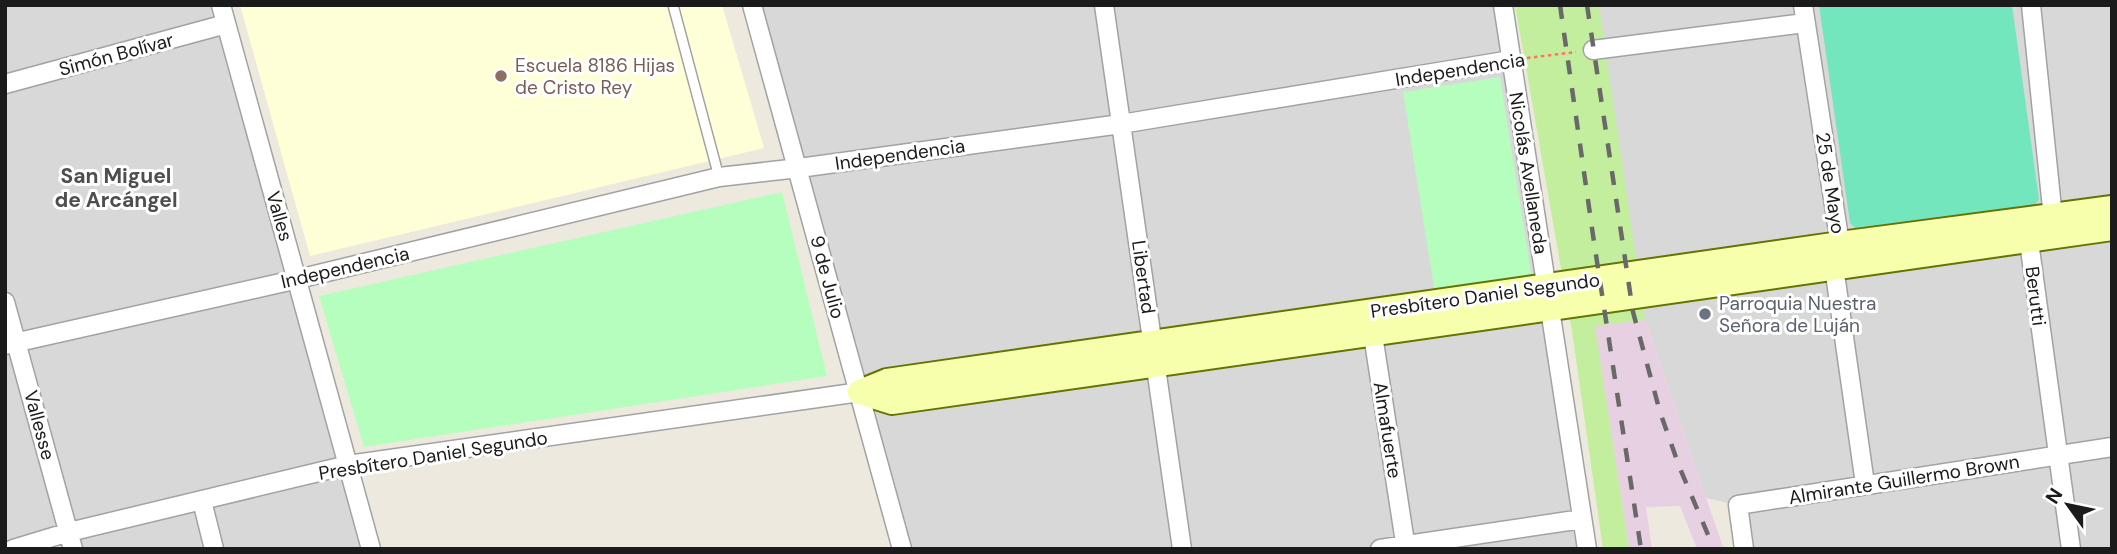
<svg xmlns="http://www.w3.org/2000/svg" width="2117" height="554" viewBox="0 0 2117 554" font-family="'DM Sans',sans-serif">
	<rect width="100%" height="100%" fill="#eee9df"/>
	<path fill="#d9d8d8" d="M5 5H221L371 549H73L69 533 5 549Z
		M752 5H1503L1587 549H902Z
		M1587 5H2112V549H1744L1738 505 1706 498 1645 320 1628 285Z"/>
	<path fill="#e8d0e3" d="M1645 320 1706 498 1724 549H1697L1680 506 1646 507 1652 549H1629L1594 325Z"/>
	<path fill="#feffd7" d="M240 5H722L764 148 310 256Z"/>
	<path fill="#c3ee9e" d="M1515 5H1599L1645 320 1595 326 1629 549H1603L1572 331Z"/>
	<path fill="#b5febd" d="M1500 77 1532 279 1435 294 1403 92Z
		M782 192 827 376 364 447 319 296Z"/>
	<path fill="#74e6bd" d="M1819 5H2012L2039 199 2033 208 1860 233 1850 223Z"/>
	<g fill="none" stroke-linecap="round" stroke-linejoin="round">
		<defs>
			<path id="service" d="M673 5 719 177"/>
			<path id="minor" d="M221 5 371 549
				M752 5 902 549
				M1104 5 1182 549
				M1503 5 1587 549
				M1803 5 1840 244 1834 267 1865 484
				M2031 5 2052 208 2030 249 2071 549
				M1593 50 1805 23
				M5 84 226 24
				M5 302 73 549
				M1371 322 1406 549
				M5 345 298 279 719 177 799 168 1121 124 1511 60
				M202 501 214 549
				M13 549 69 532 348 465 860 392
				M1380 549 1582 519
				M1744 549 1738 505 2112 447"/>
			<path id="secondary" d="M860 392 887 381 1840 244 2112 208
				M860 392 892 402 2112 228"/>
		</defs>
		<use href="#service" stroke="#a2a2a2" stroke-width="12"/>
		<use href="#minor" stroke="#a2a2a2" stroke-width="21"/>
		<use href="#secondary" stroke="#647400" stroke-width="28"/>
		<path stroke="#ff745f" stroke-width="2.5" stroke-dasharray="3.5 3.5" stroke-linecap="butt" d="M1527 58 1576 52"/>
		<use href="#service" stroke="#fff" stroke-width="9"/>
		<use href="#minor" stroke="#fff" stroke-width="18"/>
		<use href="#secondary" stroke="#f8ffac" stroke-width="24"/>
		<path stroke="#696969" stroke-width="4.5" stroke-dasharray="14 14" stroke-linecap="butt" d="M1560 5 1594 242 1641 549
			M1587 5 1633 312 1660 412 1679 466 1714 549"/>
	</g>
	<circle fill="#8d6e63" stroke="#fff" stroke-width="2.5" cx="501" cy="76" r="7"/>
	<circle fill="#6b7280" stroke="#fff" stroke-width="2.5" cx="1705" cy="314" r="7"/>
	<g text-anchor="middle" stroke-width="6" stroke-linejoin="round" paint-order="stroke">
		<g font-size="19" fill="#1b1b1b" stroke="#fff">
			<text transform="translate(116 54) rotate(-15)" y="7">Simón Bolívar</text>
			<text transform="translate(1460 69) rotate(-9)" y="7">Independencia</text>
			<text transform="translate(900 154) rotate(-8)" y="7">Independencia</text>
			<text transform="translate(1529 173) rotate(81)" y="7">Nicolás Avellaneda</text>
			<text transform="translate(1831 183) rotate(81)" y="7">25 de Mayo</text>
			<text transform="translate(280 216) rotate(74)" y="7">Valles</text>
			<text transform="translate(345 267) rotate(-13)" y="7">Independencia</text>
			<text transform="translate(828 277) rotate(75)" y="7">9 de Julio</text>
			<text transform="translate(1144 277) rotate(82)" y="7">Libertad</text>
			<text transform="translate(1485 295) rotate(-8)" y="7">Presbítero Daniel Segundo</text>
			<text transform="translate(2036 296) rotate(83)" y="7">Berutti</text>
			<text transform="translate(40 425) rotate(75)" y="7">Vallesse</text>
			<text transform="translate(1388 430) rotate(81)" y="7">Almafuerte</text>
			<text transform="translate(433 455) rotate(-9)" y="7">Presbítero Daniel Segundo</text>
			<text transform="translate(1904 479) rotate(-9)" y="7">Almirante Guillermo Brown</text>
		</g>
		<g font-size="19" fill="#785e54" stroke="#fff" text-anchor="start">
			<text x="515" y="72">Escuela 8186 Hijas<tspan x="515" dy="22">de Cristo Rey</tspan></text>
		</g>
		<g font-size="19" fill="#5b616d" stroke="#fff" text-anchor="start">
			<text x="1719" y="310">Parroquia Nuestra<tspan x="1719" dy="22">Señora de Luján</tspan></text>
		</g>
		<g font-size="21" font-weight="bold" fill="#4e4e4e" stroke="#fff">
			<text x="116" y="183">San Miguel<tspan x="116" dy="24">de Arcángel</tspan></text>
		</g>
	</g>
	<rect width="2117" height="554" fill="none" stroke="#1b1b1b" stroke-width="14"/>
	<g transform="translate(2068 505) rotate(303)" stroke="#ffffff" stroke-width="5" paint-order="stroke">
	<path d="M0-5L12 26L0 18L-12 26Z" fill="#1b1b1b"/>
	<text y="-10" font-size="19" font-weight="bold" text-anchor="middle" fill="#1b1b1b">N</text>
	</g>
</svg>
